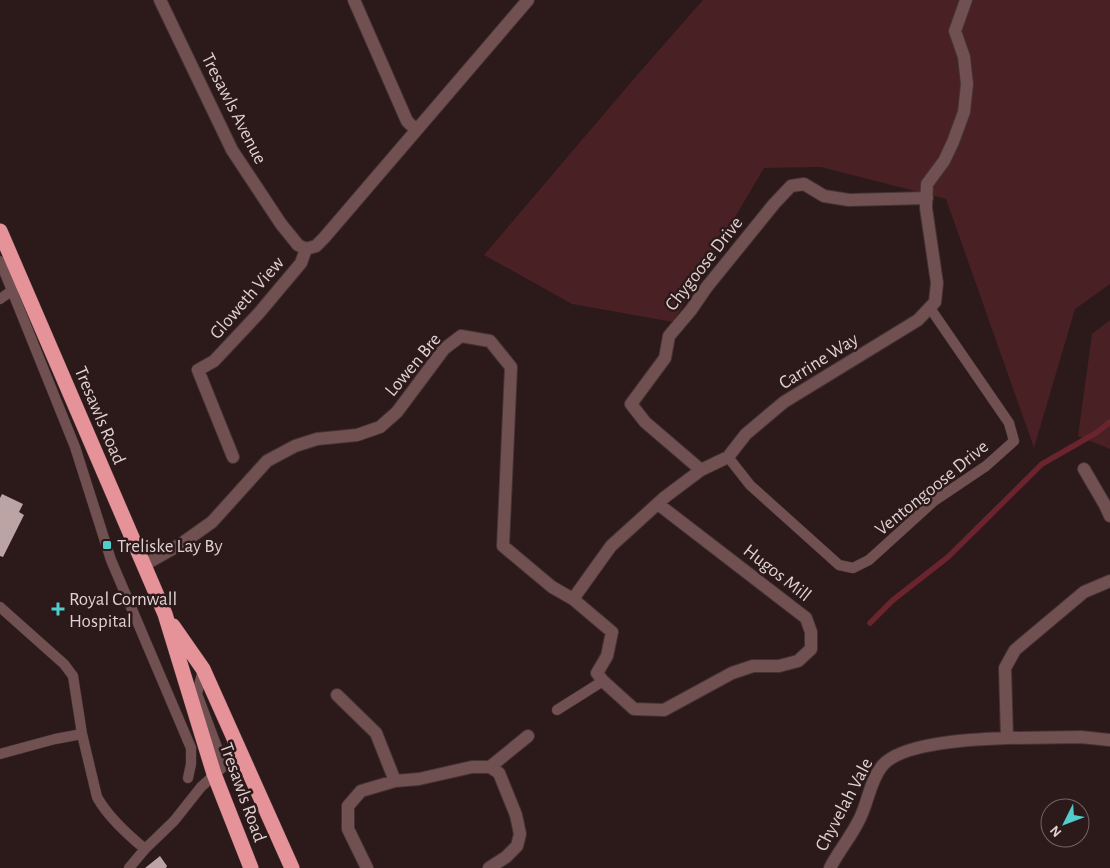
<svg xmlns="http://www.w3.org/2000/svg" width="1110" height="868" viewBox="0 0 1110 868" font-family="'Alegreya Sans',sans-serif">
	<rect width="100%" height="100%" fill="#2c191a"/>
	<path fill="#492024" d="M703 0H1110V284L1075 309 1034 448 946 199 821 167 764 168 673 322 572 304 484 255 638 74Z
		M1110 320V449L1078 436 1092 334Z"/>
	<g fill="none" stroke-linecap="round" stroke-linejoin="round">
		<path stroke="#6a242d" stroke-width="5.5" d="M870 623 893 600 948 557 1042 464 1096 433 1110 422"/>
	</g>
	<path fill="#bca3a4" d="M2 494 23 504 19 512 24 515 3 557 0 556V498Z
		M160 856 167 866 166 868H145Z"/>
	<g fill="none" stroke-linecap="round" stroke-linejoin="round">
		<defs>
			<path id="lane" d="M0 261 75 447 111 560 191 748V764L188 778
				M0 299 17 287
				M728 457 750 485 839 565 853 568 869 560 934 501 986 466 1014 441 1009 423 930 308
				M0 607 64 664 73 676 82 734
				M203 669 197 694 224 766
				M557 710 603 681
				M0 754 55 739 82 734 97 797C108 817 128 835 145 849
				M129 868 145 849 174 821 201 787 224 766 246 767"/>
			<path id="street" d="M160 0 232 150 281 224 298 245 306 249
				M354 0 407 121 416 130
				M233 457 198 370 214 361 259 313 301 263 306 249 316 246 324 238 528 0
				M1084 469 1105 505 1110 516
				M701 470 645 422 631 404 665 358 669 336 691 310 706 288 774 204 791 186 804 184 824 196 849 200 927 198
				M658 504 806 618 811 632V649L798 661 779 666H753L732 673 664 710 634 709 603 681 597 673 607 656 612 632 573 599 611 546 665 497 701 470 728 457 746 434 784 402 918 320 935 302 937 283 926 208 927 184 944 161 953 142 964 112 967 84 964 57 955 31 966 0
				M144 565 181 544 212 522 267 461 295 446 317 439 357 435 380 427 397 412 444 349 461 336 490 341 511 367 503 546 552 587 573 599
				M337 695 376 733 395 781
				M1007 738 1081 737 1110 740
				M490 767 528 736
				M367 868 348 829V806L361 791 395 781 419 779 472 767H490L499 773 516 815 520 834 517 846 506 857 489 868
				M830 868C838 852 850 838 858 822 868 805 869 782 882 766 901 742 977 739 1007 738L1005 668 1015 650 1084 592 1110 581"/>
			<path id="highway" d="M0 231 165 614 214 774 251 868
				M173 626 203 669 292 868"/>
		</defs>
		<use href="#lane" stroke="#453334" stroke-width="11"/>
		<use href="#street" stroke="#453334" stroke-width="14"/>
		<use href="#highway" stroke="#453334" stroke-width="16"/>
		<use href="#lane" stroke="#715052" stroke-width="10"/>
		<use href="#street" stroke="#715052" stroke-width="12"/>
		<use href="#highway" stroke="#e59298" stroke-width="15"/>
	</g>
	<g fill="#52cdcd" stroke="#2c191a" stroke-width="2">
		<rect x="102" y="540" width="10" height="10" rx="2.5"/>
		<path d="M55.5 601.5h5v5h5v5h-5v5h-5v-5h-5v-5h5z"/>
	</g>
	<g text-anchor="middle" stroke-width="5" stroke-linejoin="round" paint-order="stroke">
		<g font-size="19" fill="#dfd1d1" stroke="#2c191a">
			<text transform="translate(235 108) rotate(63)" y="7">Tresawls Avenue</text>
			<text transform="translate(703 263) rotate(-52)" y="7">Chygoose Drive</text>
			<text transform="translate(246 297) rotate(-49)" y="7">Gloweth View</text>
			<text transform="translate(818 360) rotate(-32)" y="7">Carrine Way</text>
			<text transform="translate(412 364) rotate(-50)" y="7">Lowen Bre</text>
			<text transform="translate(101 415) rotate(67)" y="7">Tresawls Road</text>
			<text transform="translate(931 487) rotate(-39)" y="7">Ventongoose Drive</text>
			<text transform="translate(778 572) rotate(38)" y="7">Hugos Mill</text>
			<text transform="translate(244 792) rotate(70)" y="7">Tresawls Road</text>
			<text transform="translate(843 804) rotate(-62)" y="7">Chyvelah Vale</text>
		</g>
		<g font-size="19" fill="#dfd1d1" stroke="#2c191a" text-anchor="start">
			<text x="117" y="552">Treliske Lay By</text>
			<text x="69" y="605">Royal Cornwall<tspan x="69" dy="22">Hospital</tspan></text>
		</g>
	</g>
	<g transform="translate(1065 823) rotate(228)"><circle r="24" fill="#2c191a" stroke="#746363"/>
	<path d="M0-4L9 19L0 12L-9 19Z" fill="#52cdcd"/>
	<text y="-8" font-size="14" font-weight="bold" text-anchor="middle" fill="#dfd1d1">N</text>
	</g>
</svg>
